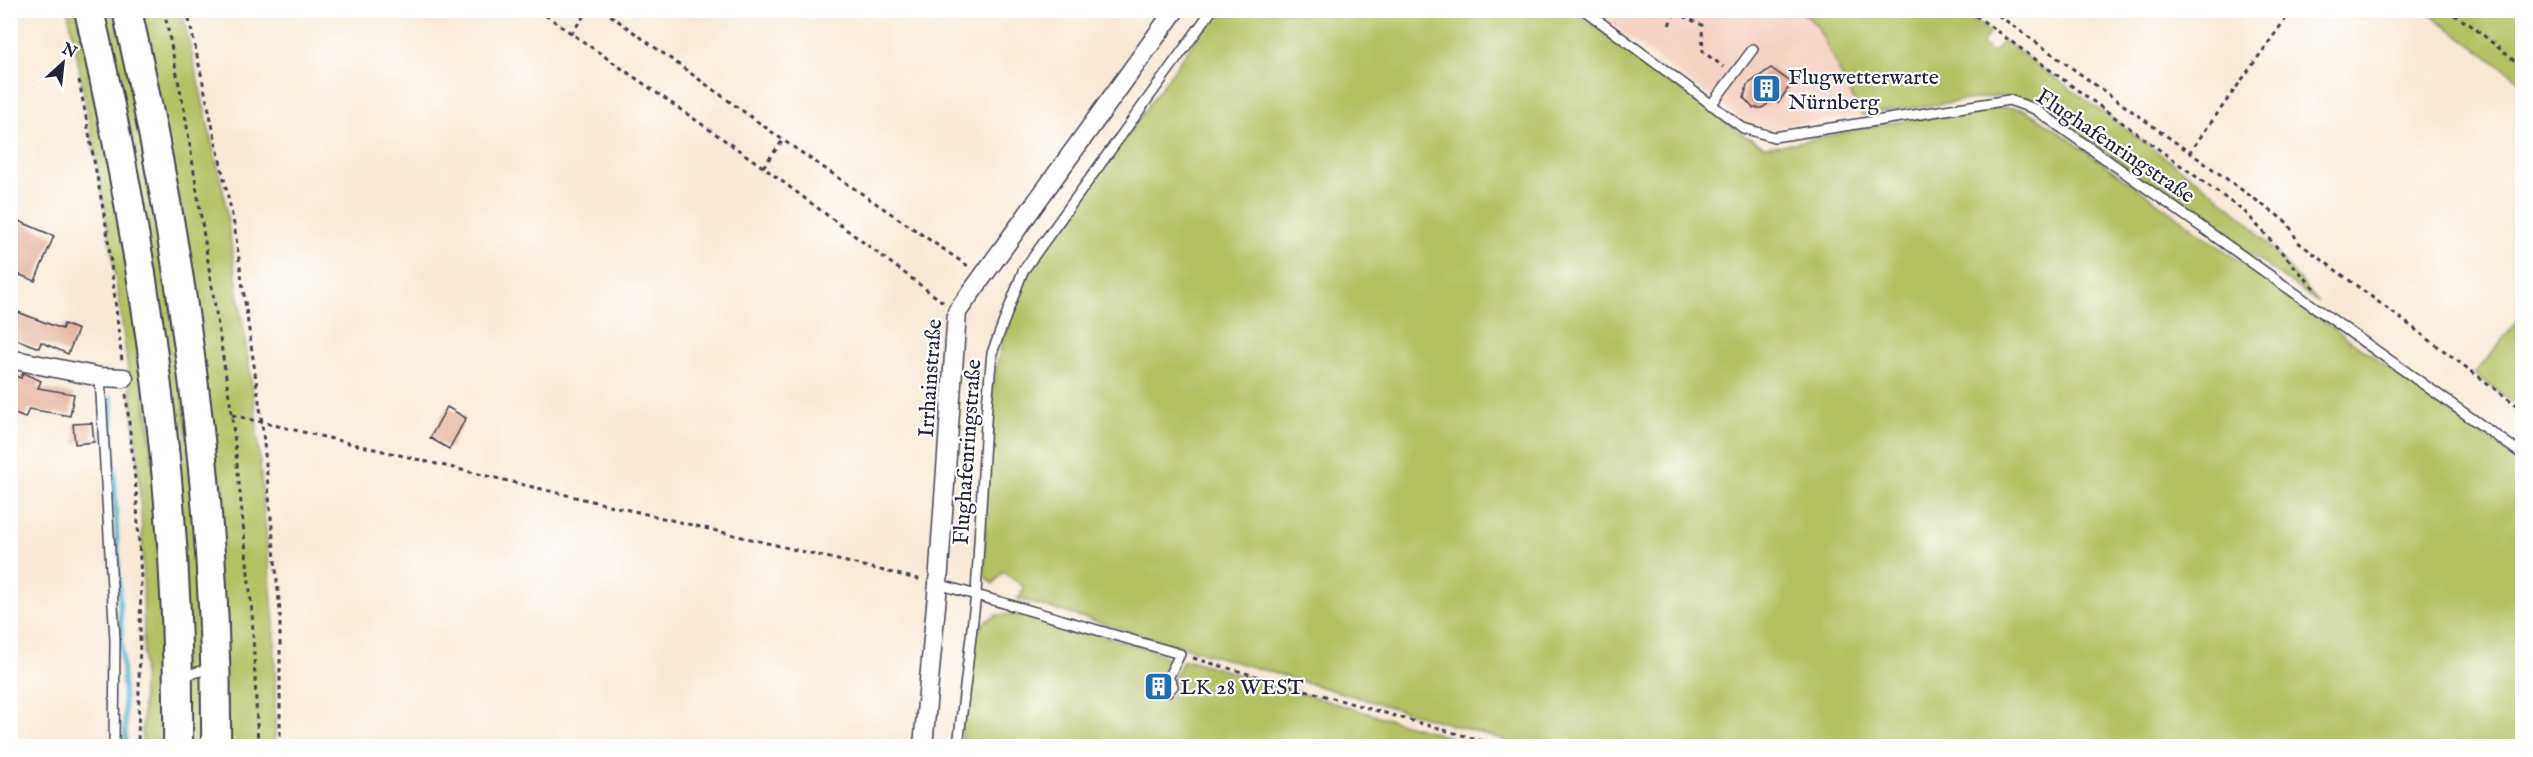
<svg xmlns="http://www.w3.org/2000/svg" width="2533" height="757" viewBox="0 0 2533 757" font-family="'IM FELL English',serif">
	<rect width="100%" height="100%" fill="#fff"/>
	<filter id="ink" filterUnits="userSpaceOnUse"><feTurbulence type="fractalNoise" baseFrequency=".0167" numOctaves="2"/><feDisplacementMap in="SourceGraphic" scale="12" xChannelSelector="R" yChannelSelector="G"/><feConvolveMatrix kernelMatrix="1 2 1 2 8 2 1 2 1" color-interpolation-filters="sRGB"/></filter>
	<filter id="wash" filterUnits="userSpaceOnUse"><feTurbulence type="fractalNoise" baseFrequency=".008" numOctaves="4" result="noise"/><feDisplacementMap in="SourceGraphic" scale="24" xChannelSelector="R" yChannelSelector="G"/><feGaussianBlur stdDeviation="1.35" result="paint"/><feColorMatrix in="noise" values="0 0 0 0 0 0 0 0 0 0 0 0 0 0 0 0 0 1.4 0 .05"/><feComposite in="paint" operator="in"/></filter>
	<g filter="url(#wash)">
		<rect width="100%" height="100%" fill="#f8e9d6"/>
		<path fill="#f6d2c3" d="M1593 11H1801L1817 26 1861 115 1767 129 1746 123Z"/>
		<path fill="#b4c164" stroke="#6b7250" stroke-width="1.5" d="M68 11H77L121 226 156 478 167 746H142C144 650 146 552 137 455 124 306 97 158 68 11Z
			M97 11H116L164 253 197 514 204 746H187Z
			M136 11H182L224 195 255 407 275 637V746H224Z
			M1216 11H1573L1744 135 1764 146 1784 145 1889 123 2003 107 2023 109 2045 122 2522 463V746H1525L1018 599 1024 587 1003 572 993 584 986 577 984 570C987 494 982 406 1005 332 1012 308 1023 287 1034 265Z
			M1801 11H1961L1990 32 1982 44 1993 52 2004 41 2213 192 2250 224 2319 303 2045 109 2019 97 1997 96 1861 115 1817 26Z
			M2425 11H2522V82Z
			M2522 316V409L2474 374Z
			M997 615H1031L1152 650 1170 659 1162 679H1157L1152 685 1170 698 1179 684 1173 679 1183 661 1190 660 1479 746H961L964 704 977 634 984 622Z"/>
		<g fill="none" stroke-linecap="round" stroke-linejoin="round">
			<path stroke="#4eb0cd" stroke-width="5" d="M111 398 126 746"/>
		</g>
		<g id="blocks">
			<path fill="#e5b19a" d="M1771 68 1792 83 1778 103 1774 99 1762 108H1753L1744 98 1747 85Z
				M14 219 54 236 35 281 10 271V228Z
				M10 309 62 329 64 324 78 330 68 354 41 342 39 348 10 337Z
				M23 373 41 381 38 388 74 394 70 416 29 409 25 418 10 412V374L21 378Z
				M447 407 466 418 449 449 430 438Z
				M92 423 94 442 75 444 73 424Z"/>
		</g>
	</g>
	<g filter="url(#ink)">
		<use href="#blocks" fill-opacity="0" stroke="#424052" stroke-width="1.5"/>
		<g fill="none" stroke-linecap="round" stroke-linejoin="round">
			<defs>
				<path id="lane" d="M1584 10 1743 128 1774 137 2009 100 2035 109 2522 454
					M1711 105 1753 49
					M100 377 115 640 114 746
					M938 584 1180 654 1168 678 1173 686 1168 692
					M187 675 204 670
					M958 746 976 594 987 405 992 353 1023 271 1212 10"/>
				<path id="street" d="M10 359 100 377 124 378
					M923 746 938 584 957 312 1175 10"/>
				<path id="primary" d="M89 10C145 252 181 498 178 746
					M127 10C182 252 218 499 216 746"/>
			</defs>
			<use href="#lane" stroke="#424052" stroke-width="12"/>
			<use href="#street" stroke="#424052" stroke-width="21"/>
			<use href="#primary" stroke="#424052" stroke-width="32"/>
			<path stroke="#424052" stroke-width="3" stroke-dasharray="4.5 4.5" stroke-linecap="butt" d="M164 10 185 114 232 415 252 611 258 746
				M187 10 234 224 262 422 280 612V746
				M538 10 763 167 943 302
				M603 10 783 140 968 266
				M1968 10 2246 213 2314 288
				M1991 10 2288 223 2298 242 2522 409
				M2446 10 2472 26 2522 67
				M1675 12 1702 25 1703 52 1724 67
				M1669 25 1675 12
				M571 34 588 10
				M79 80 107 230 122 361
				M2189 153 2292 10
				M763 167 783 140
				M126 394 136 489 141 578 138 746
				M232 415 922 580
				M1193 658 1500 746"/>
			<use href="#lane" stroke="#fff" stroke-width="9"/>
			<use href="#street" stroke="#fff" stroke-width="18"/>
			<use href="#primary" stroke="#fff" stroke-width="28"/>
		</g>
	</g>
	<defs>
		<symbol id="building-square" viewBox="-11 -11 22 22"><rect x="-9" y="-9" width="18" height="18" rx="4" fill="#1f6fb2" stroke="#fff"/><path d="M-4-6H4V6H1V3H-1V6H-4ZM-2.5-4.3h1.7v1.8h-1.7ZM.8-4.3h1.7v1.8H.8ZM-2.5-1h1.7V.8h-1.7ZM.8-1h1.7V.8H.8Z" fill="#fff"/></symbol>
	</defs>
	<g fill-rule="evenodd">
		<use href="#building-square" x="1750" y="72" width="33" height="33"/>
		<use href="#building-square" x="1142" y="670" width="33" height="33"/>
	</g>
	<g text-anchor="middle" stroke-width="4.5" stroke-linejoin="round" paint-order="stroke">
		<g font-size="22" fill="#22223b" stroke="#fff" text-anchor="start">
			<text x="1788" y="84">Flugwetterwarte<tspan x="1788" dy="25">Nürnberg</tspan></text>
			<text x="1180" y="694">LK 28 WEST</text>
		</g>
		<g font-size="22" fill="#22223b" stroke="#fff">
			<text transform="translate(2116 145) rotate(34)" y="8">Flughafenringstraße</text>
			<text transform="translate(929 378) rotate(-86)" y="8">Irrhainstraße</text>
			<text transform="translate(966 452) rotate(-86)" y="8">Flughafenringstraße</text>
		</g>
	</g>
	<rect width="2533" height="757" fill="none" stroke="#fff" stroke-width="36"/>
	<g transform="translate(63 63) rotate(27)" stroke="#ffffff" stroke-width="4.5" paint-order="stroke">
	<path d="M0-4.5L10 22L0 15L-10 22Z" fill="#22223b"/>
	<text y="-9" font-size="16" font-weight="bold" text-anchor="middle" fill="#22223b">N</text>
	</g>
</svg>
